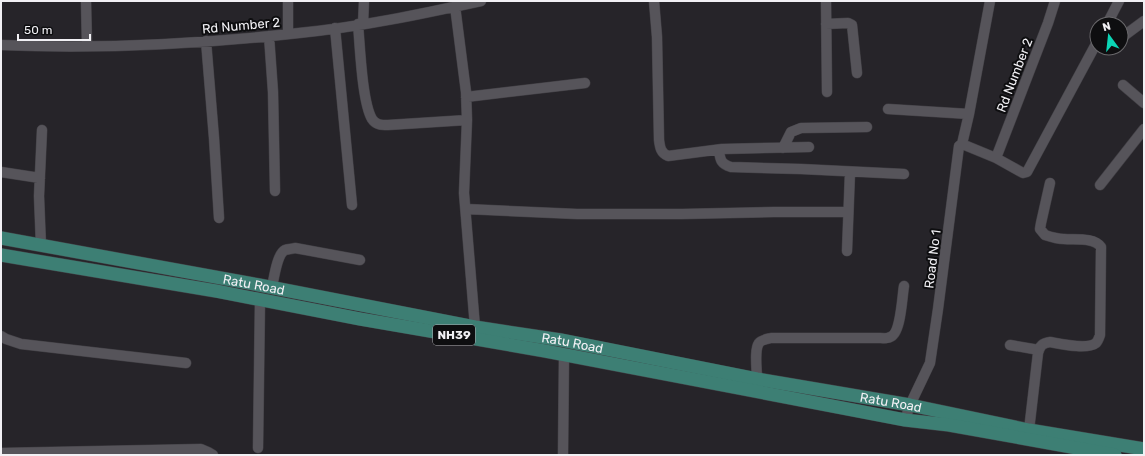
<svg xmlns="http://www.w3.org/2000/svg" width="1145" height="456" viewBox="0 0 1145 456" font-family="Rubik,sans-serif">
	<rect width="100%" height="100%" fill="#262429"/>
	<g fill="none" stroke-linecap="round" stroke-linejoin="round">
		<defs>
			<path id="minor" d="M86 1 87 46
				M654 1 657 37 659 140C660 148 661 153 668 156L722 149 809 147
				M826 1 827 92
				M455 6 466 92 467 120 464 193 475 327
				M358 24C360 46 362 102 372 119 376 125 381 125 388 125L467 120
				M363 24 364 1
				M826 24 848 23 852 25 857 73
				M1107 24 1119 1
				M335 28 352 205
				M288 34V1
				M269 36 273 92 275 191
				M1121 38 1144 21
				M206 41 214 138 219 218
				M1 45C100 49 201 44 299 33 360 27 421 14 481 1
				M1123 85 1144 103
				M466 97 585 83
				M888 109 969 114 990 1
				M962 144 996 158 1023 173 1027 172 1097 42
				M783 148 791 132 801 128 867 127
				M719 150C720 160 721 164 731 167L801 169 904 174
				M996 158 1048 23 1055 1
				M1 172 40 178
				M1100 185 1144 129
				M466 209 577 214H682L774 212H848
				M41 246 39 196 42 130
				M847 251 850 172
				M272 287C274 278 277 254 285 250 288 249 292 249 295 248L360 260
				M1 336 6 339 21 344 186 363
				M1010 345 1039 350
				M757 379C757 370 754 350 759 343 761 340 767 339 771 338H878C881 338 887 339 890 337 901 334 902 297 904 286
				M905 420 910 405 930 363 938 309 959 146 962 144 969 114
				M1029 430 1038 353C1040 346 1042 343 1050 342 1061 344 1087 350 1096 343 1098 341 1099 338 1100 335L1101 247C1094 237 1075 240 1064 239 1058 239 1051 237 1045 235L1040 229 1041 223 1050 183
				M258 448 260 299
				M1 453 201 449 208 452 213 455
				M563 455 564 354"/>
			<g id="major">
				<path id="s1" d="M1 238 259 285 475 327 561 340 757 379 910 405 1029 430 1144 449"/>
				<path d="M1 255 216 291 360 319 545 351 905 420 949 425 1115 455"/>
			</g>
		</defs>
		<use href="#minor" stroke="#413f44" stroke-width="11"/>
		<use href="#major" stroke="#413f44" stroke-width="14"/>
		<use href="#minor" stroke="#56545a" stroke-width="10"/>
		<use href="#major" stroke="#3d7f74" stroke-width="13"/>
	</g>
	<g text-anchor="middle" stroke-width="4" stroke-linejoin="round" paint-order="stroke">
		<rect fill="#0e0e10" stroke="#adacb0" stroke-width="1" x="433" y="325" width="42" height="20" rx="3"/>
		<g font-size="12" font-weight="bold" fill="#f1f0f4">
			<text x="454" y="339">NH39</text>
		</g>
		<g font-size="13" fill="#f1f0f4" stroke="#0e0e10">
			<text transform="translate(241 25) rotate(-5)" y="5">Rd Number 2</text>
			<text transform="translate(1014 75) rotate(-69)" y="5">Rd Number 2</text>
			<text transform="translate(932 259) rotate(-83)" y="5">Road No 1</text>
			<text dy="5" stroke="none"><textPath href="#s1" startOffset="257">Ratu Road</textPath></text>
			<text dy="5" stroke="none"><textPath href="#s1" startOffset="581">Ratu Road</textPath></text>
			<text dy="5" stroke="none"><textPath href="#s1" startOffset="905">Ratu Road</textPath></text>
		</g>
	</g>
	<rect width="1145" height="456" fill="none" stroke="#f1f0f4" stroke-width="4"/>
	<g transform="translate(1109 36) rotate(345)"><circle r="19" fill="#0e0e10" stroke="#69686b"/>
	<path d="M0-3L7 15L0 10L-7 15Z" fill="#0bd5b5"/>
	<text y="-6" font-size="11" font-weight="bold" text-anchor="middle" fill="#f1f0f4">N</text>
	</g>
	<path d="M18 34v6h72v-6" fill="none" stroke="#f1f0f4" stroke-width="2"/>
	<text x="24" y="34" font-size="12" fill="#f1f0f4" stroke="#0e0e10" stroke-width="3" paint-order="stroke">50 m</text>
</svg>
